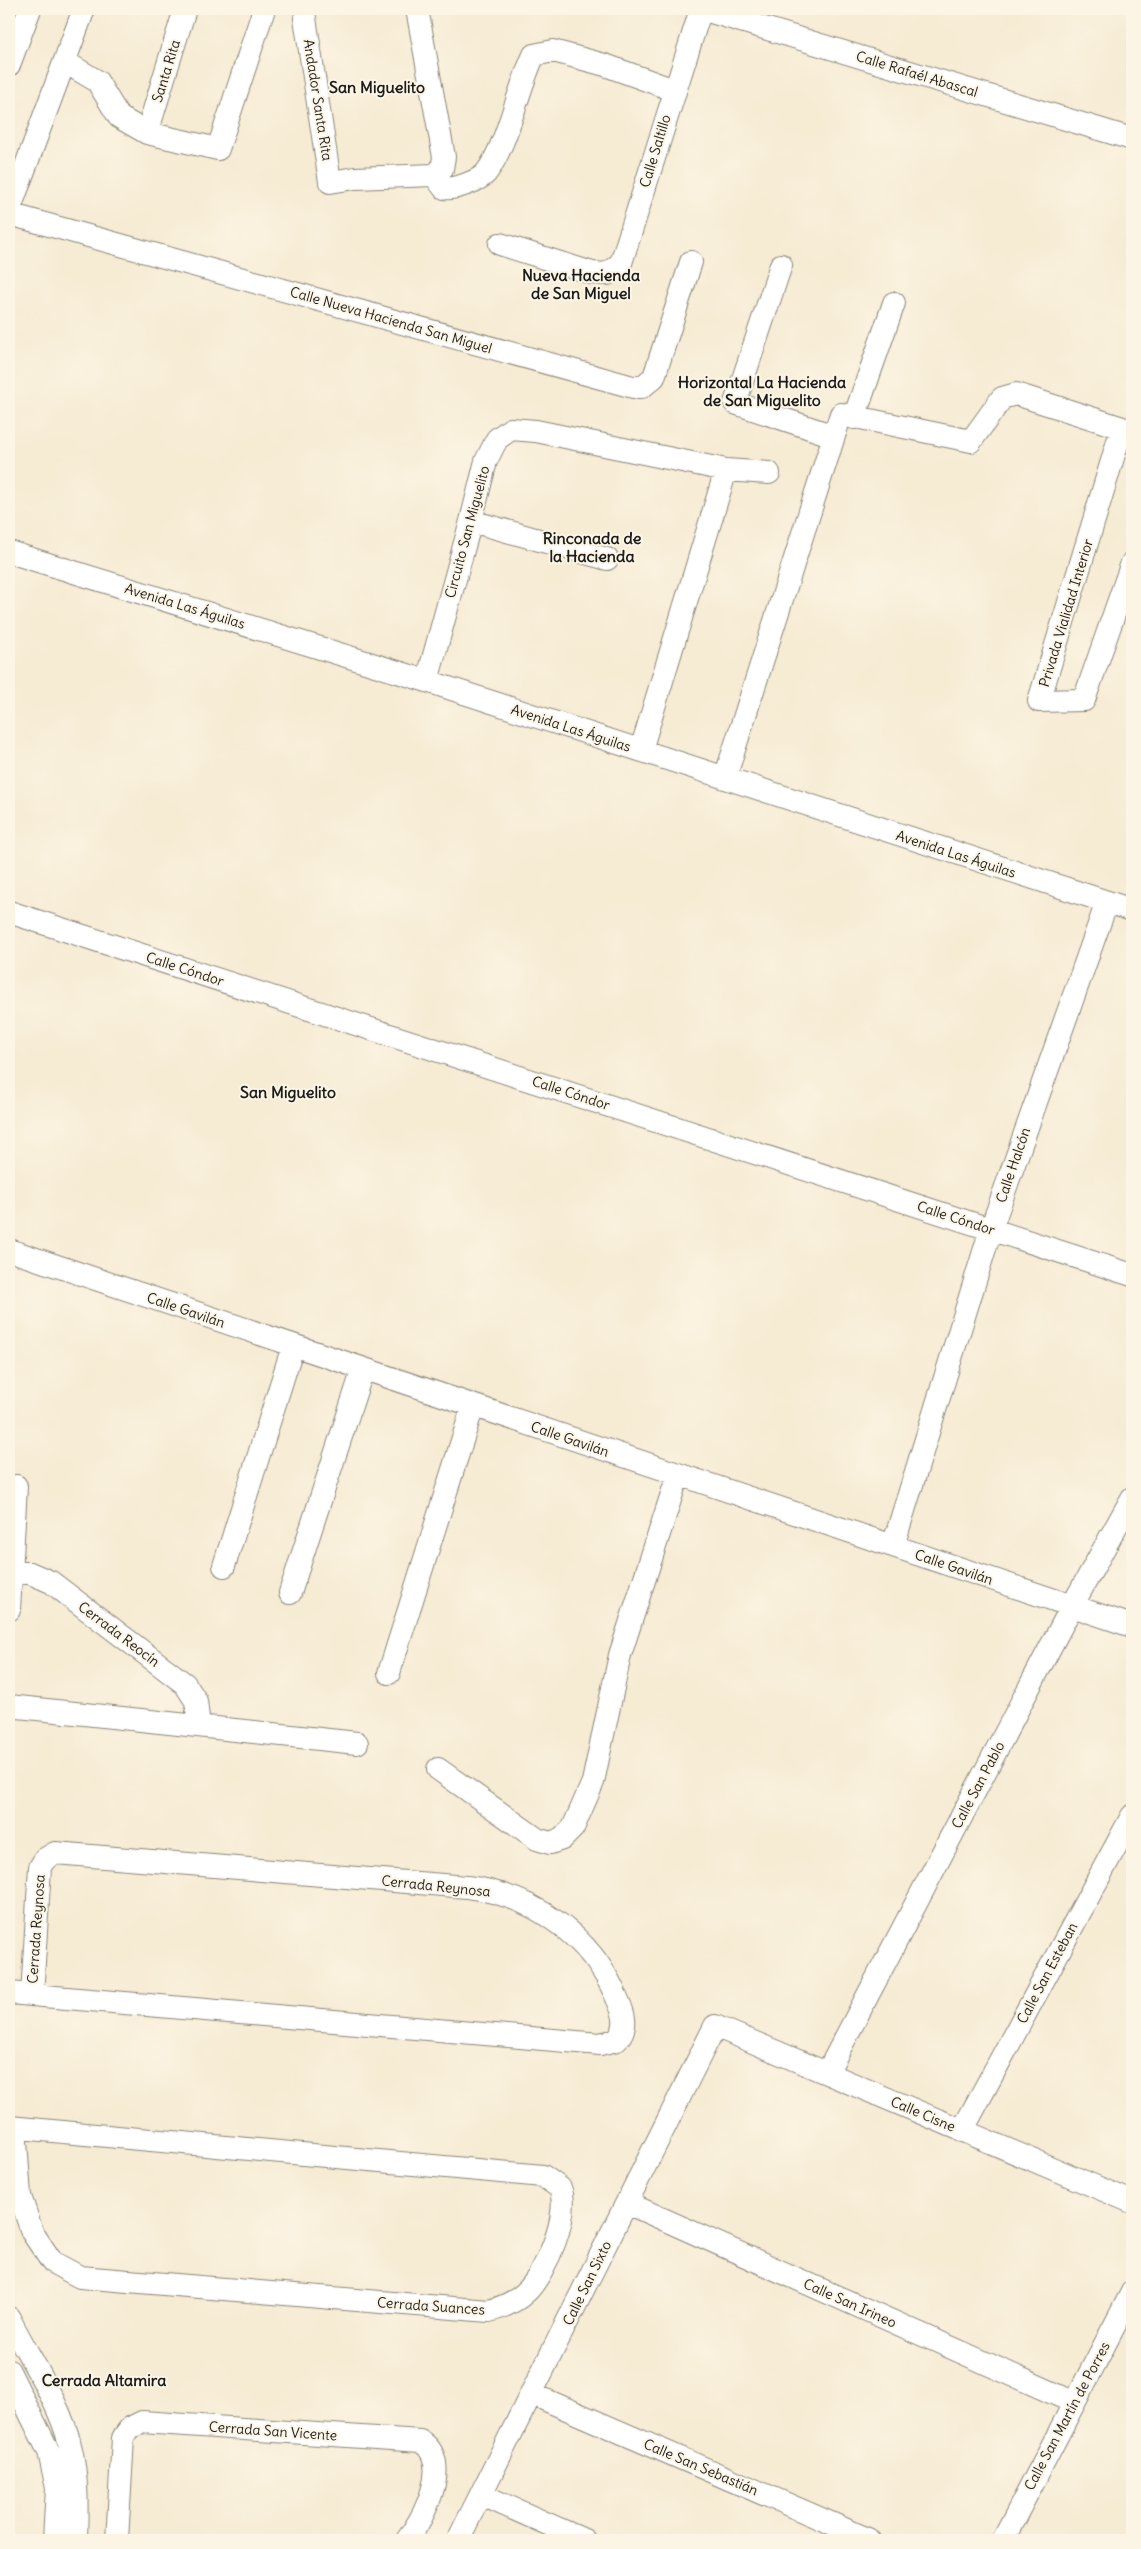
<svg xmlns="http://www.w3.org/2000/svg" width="1141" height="2549" viewBox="0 0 1141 2549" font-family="Delius,sans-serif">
	<rect width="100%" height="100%" fill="#fcf5e5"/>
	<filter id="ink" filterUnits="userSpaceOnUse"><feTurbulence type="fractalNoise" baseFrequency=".02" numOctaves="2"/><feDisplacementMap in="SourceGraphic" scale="10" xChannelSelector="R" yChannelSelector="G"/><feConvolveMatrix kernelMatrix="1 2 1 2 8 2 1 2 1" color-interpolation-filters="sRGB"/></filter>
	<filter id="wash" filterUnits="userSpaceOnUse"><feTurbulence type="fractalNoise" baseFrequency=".0096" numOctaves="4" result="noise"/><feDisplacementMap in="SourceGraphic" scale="20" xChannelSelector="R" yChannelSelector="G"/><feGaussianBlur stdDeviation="1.12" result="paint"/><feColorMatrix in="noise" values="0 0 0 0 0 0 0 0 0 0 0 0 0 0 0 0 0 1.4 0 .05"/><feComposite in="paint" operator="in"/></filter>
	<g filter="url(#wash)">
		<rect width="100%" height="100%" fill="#f6ebd3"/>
	</g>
	<g filter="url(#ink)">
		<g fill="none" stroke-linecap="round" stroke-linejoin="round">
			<defs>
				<path id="minor" d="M701 9 1132 139
					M305 18 330 182 355 178 434 175 442 169 444 157 417 9
					M65 62 97 81 119 117 147 133 218 149 264 9
					M9 65 30 9
					M147 133 185 9
					M434 175 444 188C454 190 479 181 486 173 507 146 518 88 534 55L553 51 605 65 674 90
					M9 211 84 9
					M9 214 633 387H642L654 377 691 262
					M500 244 592 273 607 274 621 263 701 9
					M781 265 735 403 834 436
					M854 418 894 303
					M1122 428 1039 701 1084 700 1132 563
					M471 521 607 559
					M9 552 427 681 1132 910
					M427 681 471 521 486 461 497 439 511 429 536 431 726 470 769 473
					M641 750 726 470
					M725 778 841 414 971 441 1002 398 1016 394 1132 431
					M9 912 1132 1275
					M9 1250 1132 1626
					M893 1546 991 1229 1107 902
					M224 1566 293 1346
					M11 1571 30 1573 51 1582 185 1684 196 1701 199 1726
					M290 1593 363 1369
					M9 1610 16 1486
					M389 1673 473 1406
					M9 1706 357 1743
					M438 1769 537 1839 550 1843 562 1839 573 1828 593 1782 620 1655 678 1475
					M9 1993 32 1995 600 2044 617 2040C629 2026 624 2013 617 1998 591 1936 533 1895 467 1887L55 1853 45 1859 40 1867 32 1995
					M827 2073 1072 1606 1132 1498
					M9 2127 543 2176 560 2188C571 2213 546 2272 527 2291 516 2302 504 2307 489 2311L80 2277 52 2262 32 2232 20 2196 15 2128
					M962 2131 1132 1816
					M627 2203 1073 2402
					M9 2318C28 2356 61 2405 70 2445 78 2477 77 2508 76 2540
					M9 2371 49 2452 57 2488 54 2540
					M532 2394 870 2540
					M482 2495 584 2540
					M117 2540 123 2438 130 2428 142 2422 420 2441C454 2460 424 2518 407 2540
					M458 2540 715 2026 1132 2202
					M1003 2540 1132 2292"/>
			</defs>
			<use href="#minor" stroke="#898478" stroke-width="24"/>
			<use href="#minor" stroke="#fff" stroke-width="22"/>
		</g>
	</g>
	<g text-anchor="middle" stroke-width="4" stroke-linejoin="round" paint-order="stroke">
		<g font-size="14" fill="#1c1c1c" stroke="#fcf5e5">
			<text transform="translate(166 71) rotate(-73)" y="5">Santa Rita</text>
			<text transform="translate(917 74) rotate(17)" y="5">Calle Rafaél Abascal</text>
			<text transform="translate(318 100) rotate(81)" y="5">Andador Santa Rita</text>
			<text transform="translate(655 151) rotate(-73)" y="5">Calle Saltillo</text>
			<text transform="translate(391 320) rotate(16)" y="5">Calle Nueva Hacienda San Miguel</text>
			<text transform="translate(467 532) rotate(-75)" y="5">Circuito San Miguelito</text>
			<text transform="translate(185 606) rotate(17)" y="5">Avenida Las Águilas</text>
			<text transform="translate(1066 613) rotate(-73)" y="5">Privada Vialidad Interior</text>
			<text transform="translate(571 728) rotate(18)" y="5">Avenida Las Águilas</text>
			<text transform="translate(956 854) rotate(18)" y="5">Avenida Las Águilas</text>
			<text transform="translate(185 969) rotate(18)" y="5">Calle Cóndor</text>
			<text transform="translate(571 1093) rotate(18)" y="5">Calle Cóndor</text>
			<text transform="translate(1013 1165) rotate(-71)" y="5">Calle Halcón</text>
			<text transform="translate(956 1218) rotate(18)" y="5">Calle Cóndor</text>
			<text transform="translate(186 1310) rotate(19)" y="5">Calle Gavilán</text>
			<text transform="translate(570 1439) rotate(19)" y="5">Calle Gavilán</text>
			<text transform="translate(954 1567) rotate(19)" y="5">Calle Gavilán</text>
			<text transform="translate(119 1634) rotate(37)" y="5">Cerrada Reocín</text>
			<text transform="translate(978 1785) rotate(-62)" y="5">Calle San Pablo</text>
			<text transform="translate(436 1886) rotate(6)" y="5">Cerrada Reynosa</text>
			<text transform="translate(36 1929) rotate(-86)" y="5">Cerrada Reynosa</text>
			<text transform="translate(1047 1973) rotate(-62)" y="5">Calle San Esteban</text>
			<text transform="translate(923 2114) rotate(23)" y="5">Calle Cisne</text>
			<text transform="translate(587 2283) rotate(-64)" y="5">Calle San Sixto</text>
			<text transform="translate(850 2303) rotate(24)" y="5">Calle San Irineo</text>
			<text transform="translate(431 2306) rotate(4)" y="5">Cerrada Suances</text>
			<text transform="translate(1067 2416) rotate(-62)" y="5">Calle San Martín de Porres</text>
			<text transform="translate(273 2431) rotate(4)" y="5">Cerrada San Vicente</text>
			<text transform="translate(701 2467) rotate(23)" y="5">Calle San Sebastián</text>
		</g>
		<g font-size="16" font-weight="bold" fill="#1c1c1c" stroke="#fcf5e5">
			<text x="377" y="93">San Miguelito</text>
			<text x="581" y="281">Nueva Hacienda<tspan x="581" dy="18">de San Miguel</tspan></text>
			<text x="762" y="388">Horizontal La Hacienda<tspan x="762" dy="18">de San Miguelito</tspan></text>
			<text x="592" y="544">Rinconada de<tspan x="592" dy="18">la Hacienda</tspan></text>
			<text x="288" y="1098">San Miguelito</text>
			<text x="104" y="2386">Cerrada Altamira</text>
		</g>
	</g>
	<rect width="1141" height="2549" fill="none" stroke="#fcf5e5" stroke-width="30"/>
</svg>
